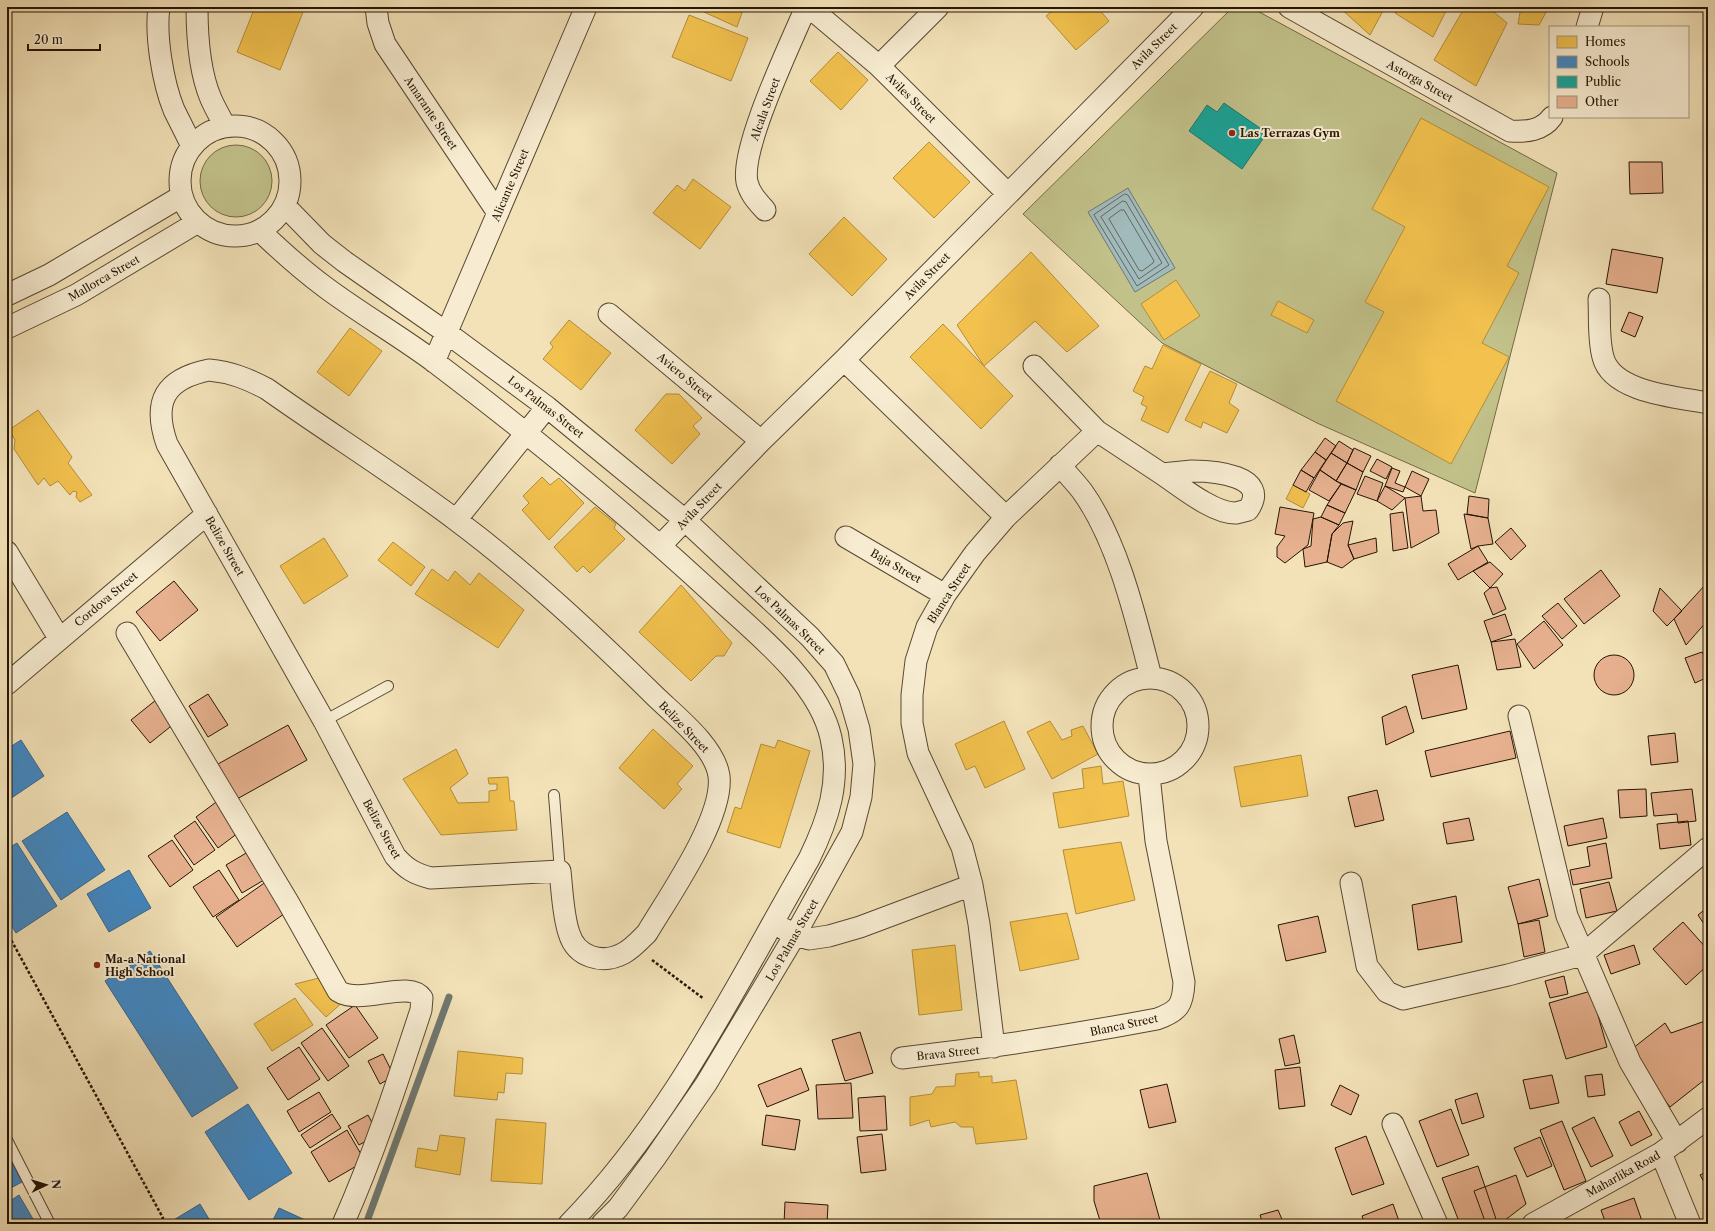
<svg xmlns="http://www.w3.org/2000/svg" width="1715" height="1231" viewBox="0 0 1715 1231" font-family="'Libre Caslon Text',serif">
	<rect width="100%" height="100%" fill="#f3e2b8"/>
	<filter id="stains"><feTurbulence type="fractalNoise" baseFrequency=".005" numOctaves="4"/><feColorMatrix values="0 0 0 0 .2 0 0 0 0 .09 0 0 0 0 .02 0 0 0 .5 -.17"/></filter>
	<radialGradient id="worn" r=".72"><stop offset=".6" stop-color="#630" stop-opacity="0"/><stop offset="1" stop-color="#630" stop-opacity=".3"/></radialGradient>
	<path fill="#c2c18a" stroke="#746a47" d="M1233 7H1250L1557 173 1475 493 1317 423 1162 343 1023 214Z
		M200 181a36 36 0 1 1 72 0a36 36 0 1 1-72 0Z"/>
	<path fill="#a1babb" stroke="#6f7872" d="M1128 188 1175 268 1135 292 1088 212Z"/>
	<path fill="#f2c14e" stroke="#b48d38" d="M255 7H305L280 70 237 52Z
		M693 7H744L737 27Z
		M1057 7H1097L1109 21 1076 50 1046 16Z
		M1339 7H1385L1370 35Z
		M1398 7H1448L1433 37 1395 13Z
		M1465 7H1488L1507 23 1476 86 1434 60Z
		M1521 7H1549L1539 25 1518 24Z
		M689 15 748 38 731 81 672 57Z
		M838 52 868 80 841 110 810 81Z
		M1421 118 1549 187 1507 266 1519 273 1482 343 1509 357 1451 464 1336 401 1384 312 1365 302 1405 227 1372 209Z
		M929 142 970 182 934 218 893 178Z
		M693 179 731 207 700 249 653 213 677 185 685 191Z
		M844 217 887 259 852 296 809 254Z
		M1031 252 1099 326 1067 352 1035 321 984 366 957 325Z
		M1176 280 1200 316 1164 340 1141 304Z
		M1278 301 1314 320 1307 333 1271 315Z
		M569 320 611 353 581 390 543 359 553 347 550 343Z
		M943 324 1013 396 981 429 910 357Z
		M350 328 382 351 349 396 317 372Z
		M1163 345 1201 364 1168 433 1141 420 1147 407 1141 404 1144 397 1133 391 1145 366 1152 369Z
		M1210 371 1237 384 1229 403 1239 410 1227 433 1203 422 1201 428 1185 420Z
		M666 394H679L702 418 693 426 700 434 672 464 635 430Z
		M38 410 72 457 68 463 92 495 80 502 76 497 77 492 73 491 70 495 58 481 50 486 44 478 38 485 14 449 15 440 9 430Z
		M542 477 550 485 559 478 584 503 549 540 522 510 529 503 523 496Z
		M1293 485 1310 494 1303 508 1286 499Z
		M595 507 616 524 614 528 625 539 590 573 583 566 577 572 554 547Z
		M324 538 348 576 304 604 280 566Z
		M393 542 425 567 411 586 378 560Z
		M432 569 448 581 455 571 470 585 479 573 524 610 498 648 415 594Z
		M681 585 732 643 724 656H716L691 681 639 632Z
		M1004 721 1025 769 985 788 975 766 966 770 955 744Z
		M1050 721 1062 740 1072 736 1071 730 1083 726 1098 754 1052 779 1027 732Z
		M653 729 693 766 677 784 682 789 664 809 619 768Z
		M778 740 810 751 780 848 727 832 735 807 741 809 761 744 775 748Z
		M456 749 468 774 450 788 458 803 489 802V791L497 790V784H489L488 778 508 777 510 801H514L517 830 441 835 403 779Z
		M1301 755 1308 796 1241 807 1234 767Z
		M1101 766 1103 784 1123 781 1129 816 1059 828 1053 793 1084 788 1082 769Z
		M1121 842 1135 900 1076 914 1063 850Z
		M1067 913 1079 959 1020 971 1010 922Z
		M955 945 962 1010 919 1015 912 950Z
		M323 977 344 1001 326 1017 295 984Z
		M295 998 313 1025 272 1051 254 1024Z
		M458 1051 523 1058 522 1074 506 1073 504 1093 498 1092 497 1100 454 1096Z
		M979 1072V1077L992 1076V1083L1016 1080 1027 1139 976 1144 973 1127H961L955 1122 931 1127 929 1120 910 1126V1097L932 1094 936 1087 955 1086 956 1074Z
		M496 1119 546 1123 542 1184 491 1181Z
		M440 1135 465 1138 460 1175 415 1167 418 1148 437 1151Z"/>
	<path fill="#3f88c5" stroke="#37658b" d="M21 740 44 776 7 801V749Z
		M67 812 105 870 61 900 22 841Z
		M17 843 57 906 16 933 7 919V849Z
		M129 870 151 908 109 932 87 894Z
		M150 951 238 1088 192 1117 105 981Z
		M248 1104 292 1173 249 1200 205 1132Z
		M7 1154 22 1182 7 1190Z
		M19 1195 36 1224H7V1203Z
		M200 1204 212 1224H167Z
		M279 1208 314 1224H271Z"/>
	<path fill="#17a398" stroke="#1b786c" d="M1224 103 1267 133 1242 169 1189 131 1207 105 1217 112Z"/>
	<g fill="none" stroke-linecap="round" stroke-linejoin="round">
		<path stroke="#636760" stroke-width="1" d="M1125 194 1128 195 1169 265 1137 286 1094 215Z
			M1123 201 1126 202 1162 263 1139 279 1101 217Z
			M1121 210H1124L1154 261 1153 263 1142 271 1139 270 1109 219Z"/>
		<path stroke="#6f7872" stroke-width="7" d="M366 1224 449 997"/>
	</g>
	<path fill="#e7b18f" stroke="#251404" d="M1629 162H1662L1663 193 1630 194Z
		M1612 249 1663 258 1657 293 1606 284Z
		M1629 312 1643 317 1635 337 1621 331Z
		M1325 438 1336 446 1326 460 1315 452Z
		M1339 441 1353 450 1347 463 1331 453Z
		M1354 448 1371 456 1363 472 1347 463Z
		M1315 452 1326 460 1314 478 1301 470Z
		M1331 453 1347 463 1336 481 1320 470Z
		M1377 459 1392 467 1386 479 1370 471Z
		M1347 463 1363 472 1356 490 1336 481Z
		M1392 468 1400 471 1395 483 1405 487 1403 492 1385 486Z
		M1301 470 1314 478 1306 492 1293 485Z
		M1320 470 1341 484 1329 501 1309 490Z
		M1412 471 1429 479 1421 496 1405 487Z
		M1365 476 1383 483 1377 501 1357 494Z
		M1341 484 1356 490 1345 513 1327 505Z
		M1385 486 1405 498 1392 510 1377 501Z
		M1421 496 1423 511 1436 510 1439 533 1411 548 1405 498Z
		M1469 496 1489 499 1488 518 1467 514Z
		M1327 505 1345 513 1339 525 1321 517Z
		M1280 507 1314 513 1308 545 1285 563 1277 557V547L1285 536 1275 534Z
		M1403 512 1408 548 1393 551 1390 514Z
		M1464 514 1488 518 1493 544 1478 546 1471 549Z
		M1321 517 1339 525 1332 534 1327 562 1305 567 1303 549 1311 546 1313 519Z
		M1353 521 1348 545 1354 559 1342 568 1327 562 1332 534 1343 523Z
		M1511 528 1526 546 1511 560 1495 542Z
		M1376 538 1377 552 1354 559 1348 545Z
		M1478 546 1488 562 1458 580 1448 564Z
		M1490 562 1503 574 1490 588 1473 571Z
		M1601 570 1620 596 1584 624 1564 599Z
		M174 581 198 610 160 641 136 612Z
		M1705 585 1708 588V620L1686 645 1674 619Z
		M1497 587 1506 609 1493 615 1484 593 1490 588Z
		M1660 588 1682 611 1667 626 1653 611Z
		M1558 603 1577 626 1562 639 1542 616Z
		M1505 614 1512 635 1491 642 1484 621Z
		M1544 621 1563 645 1534 669 1517 644Z
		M1515 639 1521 667 1497 670 1491 642Z
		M1702 652 1708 663V677L1695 683 1685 658Z
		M1594 675a20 20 0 1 1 40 0a20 20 0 1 1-40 0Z
		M1458 665 1467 709 1422 719 1412 675Z
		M208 694 228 725 208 737 189 706Z
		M156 700 175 723 150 743 131 720Z
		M1406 706 1414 732 1386 745 1382 717Z
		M288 725 307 760 237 799 218 764Z
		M1510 731 1516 758 1431 777 1425 751Z
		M1675 733 1678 762 1651 765 1648 736Z
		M1646 789 1647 816 1620 818 1618 790Z
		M1692 789 1696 821 1678 823 1677 814 1654 816 1651 793Z
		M1377 790 1384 820 1355 827 1348 797Z
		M219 800 242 830 218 848 196 817Z
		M1469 818 1474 840 1447 844 1443 823Z
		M1603 818 1607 838 1568 846 1564 826Z
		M195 821 215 850 194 865 174 836Z
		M1688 821 1691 845 1660 849 1657 824Z
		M172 840 193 870 170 887 148 856Z
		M1606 843 1612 878 1573 885 1570 870 1590 866 1587 847Z
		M253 849 269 877 242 893 226 865Z
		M219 870 239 900 213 917 193 887Z
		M270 879 291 909 237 947 216 917Z
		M1539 879 1548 916 1518 924 1508 887Z
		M1609 882 1617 911 1586 918 1580 889Z
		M1456 896 1462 942 1418 950 1412 905Z
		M1708 907V930L1698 915Z
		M1318 916 1326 952 1286 961 1278 925Z
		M1539 920 1545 952 1524 957 1518 924Z
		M1683 922 1708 950V965L1686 985 1653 949Z
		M1634 945 1640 964 1611 974 1604 955Z
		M1564 976 1568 994 1550 998 1545 981Z
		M1591 991 1607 1047 1566 1059 1549 1003Z
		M355 1005 378 1038 349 1058 326 1025Z
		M1708 1020V1077L1670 1107 1628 1052 1665 1023 1671 1033Z
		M322 1028 349 1066 328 1081 301 1043Z
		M860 1032 873 1073 845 1081 832 1040Z
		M1294 1035 1300 1063 1285 1066 1279 1039Z
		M299 1047 320 1079 288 1100 267 1068Z
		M383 1054 394 1076 380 1084 368 1061Z
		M1300 1067 1305 1106 1279 1109 1275 1070Z
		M801 1068 809 1090 767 1107 758 1085Z
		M1602 1074 1605 1095 1588 1097 1585 1076Z
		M1552 1075 1559 1103 1530 1109 1523 1080Z
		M851 1083 853 1118 818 1119 816 1085Z
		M1167 1084 1176 1122 1149 1128 1140 1090Z
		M1340 1085 1359 1095 1351 1115 1331 1105Z
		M319 1092 331 1112 299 1132 287 1111Z
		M1477 1093 1484 1117 1462 1124 1455 1100Z
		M885 1096 887 1130 860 1131 858 1098Z
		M1451 1109 1469 1155 1437 1167 1419 1121Z
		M1639 1111 1652 1135 1631 1146 1619 1122Z
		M332 1114 341 1128 310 1148 301 1135Z
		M368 1115 378 1134 359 1145 348 1126Z
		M766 1115 800 1120 795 1150 762 1145Z
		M1594 1117 1613 1156 1591 1167 1572 1128Z
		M1562 1121 1586 1181 1564 1190 1540 1130Z
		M347 1130 365 1161 329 1182 311 1152Z
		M882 1134 886 1170 861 1173 857 1137Z
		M1366 1136 1384 1184 1352 1195 1335 1148Z
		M1540 1137 1552 1166 1527 1177 1514 1148Z
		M1478 1166 1496 1219 1483 1224H1460L1442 1178Z
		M1708 1171V1189L1700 1175Z
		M1147 1173 1161 1224H1101L1094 1201V1186Z
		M1516 1175 1526 1204 1500 1224H1486L1474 1191Z
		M1634 1198 1643 1224H1606L1601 1210Z
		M785 1202 828 1205 827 1224H784Z
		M1393 1204 1400 1224H1365L1362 1216Z
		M1278 1210 1284 1224H1253L1262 1221 1260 1215Z
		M1566 1219 1568 1224H1555Z"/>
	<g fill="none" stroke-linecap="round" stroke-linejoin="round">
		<defs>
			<path id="lane" d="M324 721 388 686
				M554 795 560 871
				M7 1140 50 1224"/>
			<path id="street" d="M159 7C155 36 163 83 174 110 180 122 186 134 192 146
				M197 7C197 37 199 71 211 99 215 108 220 117 225 126
				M376 7 378 23 385 44 498 213
				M809 7 879 66 1008 194
				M1289 7 1510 131C1526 132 1542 131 1552 117
				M1587 27 1593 7
				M879 66 938 7
				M180 181a55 55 0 1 1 110 0a55 55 0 1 1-110 0Z
				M285 206 322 244 345 262 447 333 547 407 686 521 810 637 834 664 849 695 859 729 864 764 861 797 852 832 795 935 706 1084 655 1158 618 1208 602 1224
				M765 210C757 201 750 194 747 182 740 148 791 43 806 7
				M260 231C281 251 302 270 325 287 361 314 400 336 436 363 535 438 629 516 720 600 759 636 819 683 831 738 841 782 828 820 809 859 736 985 672 1119 569 1224
				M7 295 49 275 182 196
				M1599 299C1600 318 1598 339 1603 357 1612 393 1678 397 1708 403
				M609 314 761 441
				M7 328 76 295 198 222
				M844 360 1006 517
				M434 362 586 7
				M1034 366 1097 431 1162 474
				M209 370C231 372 248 379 267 389 329 433 395 474 456 520 527 573 593 635 657 698 677 717 715 747 719 776 724 818 669 896 647 933 640 940 633 948 624 953 602 965 576 957 569 933 563 916 562 889 560 871L431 878C415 874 406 869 395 856L324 721 167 444C152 401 165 379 209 370Z
				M1060 465C1067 474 1075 482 1082 491 1118 541 1136 619 1151 677
				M1192 471C1212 471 1272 475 1248 510 1244 511 1240 512 1236 513 1214 514 1180 486 1162 474Z
				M456 520 547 407
				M846 537 945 595
				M661 545 761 441 844 360 1193 7
				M7 552 59 638
				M127 633 288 902 338 991C361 1006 409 979 422 998L421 1010C397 1083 374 1154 343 1224
				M1102 726a48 48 0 1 1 96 0a48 48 0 1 1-96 0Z
				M7 684 207 514
				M1519 716 1567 916 1630 1062 1677 1142
				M1351 883 1367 966 1387 992 1403 999 1508 975 1582 955 1708 848
				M784 929 795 935 809 939 829 936 860 927 972 885
				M994 1047 979 924 972 885 962 847 918 753 912 723V695L916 661 927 627 945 595 975 553 1006 517 1097 431
				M902 1058C988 1048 1072 1035 1157 1019 1179 1011 1183 1005 1184 982L1156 841 1149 775
				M1393 1124 1437 1224
				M1661 1153 1690 1224
				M1533 1224 1661 1153 1708 1118"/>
		</defs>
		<use href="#lane" stroke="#584831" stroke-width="12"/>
		<use href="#street" stroke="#584831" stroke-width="23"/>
		<path stroke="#251404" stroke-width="2.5" stroke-dasharray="3 2" stroke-linecap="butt" d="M9 936 163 1218 153 1224
			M652 960 704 999"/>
		<use href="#lane" stroke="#f7ecd1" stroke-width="10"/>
		<use href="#street" stroke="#f7ecd1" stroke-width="21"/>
	</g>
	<g fill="#8f2418" stroke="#f7ecd1" stroke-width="1.5">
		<circle cx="1232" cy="133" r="4"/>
		<circle cx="97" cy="965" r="4"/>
	</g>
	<g text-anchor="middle" stroke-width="4" stroke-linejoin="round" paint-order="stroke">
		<g font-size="11" fill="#251404" stroke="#f7ecd1">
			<text transform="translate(1154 46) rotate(-45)" y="4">Avila Street</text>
			<text transform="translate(1420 81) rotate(29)" y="4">Astorga Street</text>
			<text transform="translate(911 98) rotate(45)" y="4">Aviles Street</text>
			<text transform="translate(765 109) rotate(-70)" y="4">Alcala Street</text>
			<text transform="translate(431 113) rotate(56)" y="4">Amarante Street</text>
			<text transform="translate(510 185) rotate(-67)" y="4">Alicante Street</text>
			<text transform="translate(927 276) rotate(-46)" y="4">Avila Street</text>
			<text transform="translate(104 278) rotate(-30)" y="4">Mallorca Street</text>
			<text transform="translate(685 377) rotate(40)" y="4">Aviero Street</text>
			<text transform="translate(546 407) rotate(38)" y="4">Los Palmas Street</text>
			<text transform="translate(699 506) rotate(-47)" y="4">Avila Street</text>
			<text transform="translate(225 546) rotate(60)" y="4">Belize Street</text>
			<text transform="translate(896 566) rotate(30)" y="4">Baja Street</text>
			<text transform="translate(949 593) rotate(-57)" y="4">Blanca Street</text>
			<text transform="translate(106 599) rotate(-40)" y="4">Cordova Street</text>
			<text transform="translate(790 620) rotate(44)" y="4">Los Palmas Street</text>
			<text transform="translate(684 727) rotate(46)" y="4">Belize Street</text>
			<text transform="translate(382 829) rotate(61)" y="4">Belize Street</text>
			<text transform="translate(792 940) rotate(-60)" y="4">Los Palmas Street</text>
			<text transform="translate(1124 1025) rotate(-12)" y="4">Blanca Street</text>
			<text transform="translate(948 1053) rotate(-6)" y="4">Brava Street</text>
			<text transform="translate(1623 1174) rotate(-29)" y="4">Maharlika Road</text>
		</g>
		<g font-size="11" font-weight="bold" fill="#251404" stroke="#f7ecd1" text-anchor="start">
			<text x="1240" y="137">Las Terrazas Gym</text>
			<text x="105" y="963">Ma-a National<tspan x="105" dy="13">High School</tspan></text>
		</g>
	</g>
	<rect width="1715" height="1231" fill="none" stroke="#f3e2b8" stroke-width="24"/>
	<rect x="8" y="8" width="1699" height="1215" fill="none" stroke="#251404" stroke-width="2"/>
	<rect x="12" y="12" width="1691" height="1207" fill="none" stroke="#251404"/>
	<rect x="1549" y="26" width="140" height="92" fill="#f7ecd1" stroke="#a3967f"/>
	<rect x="1557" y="36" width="20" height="12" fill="#f2c14e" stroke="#a3967f"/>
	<text x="1585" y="46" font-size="12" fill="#251404">Homes</text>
	<rect x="1557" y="56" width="20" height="12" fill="#3f88c5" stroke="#a3967f"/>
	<text x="1585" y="66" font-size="12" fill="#251404">Schools</text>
	<rect x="1557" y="76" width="20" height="12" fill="#17a398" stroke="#a3967f"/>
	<text x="1585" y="86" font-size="12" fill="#251404">Public</text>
	<rect x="1557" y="96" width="20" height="12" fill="#e7b18f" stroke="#a3967f"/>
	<text x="1585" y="106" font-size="12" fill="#251404">Other</text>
	<g transform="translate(46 1185) rotate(86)" stroke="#f7ecd1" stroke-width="3" paint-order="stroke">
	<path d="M0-3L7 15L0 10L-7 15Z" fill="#251404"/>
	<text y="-6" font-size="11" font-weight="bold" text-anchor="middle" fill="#251404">N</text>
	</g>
	<path d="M28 44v6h72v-6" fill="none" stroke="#251404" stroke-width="2"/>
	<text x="34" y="44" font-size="12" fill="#251404" stroke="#f7ecd1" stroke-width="3" paint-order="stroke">20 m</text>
	<rect width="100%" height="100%" filter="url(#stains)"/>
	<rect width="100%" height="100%" fill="url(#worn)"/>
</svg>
